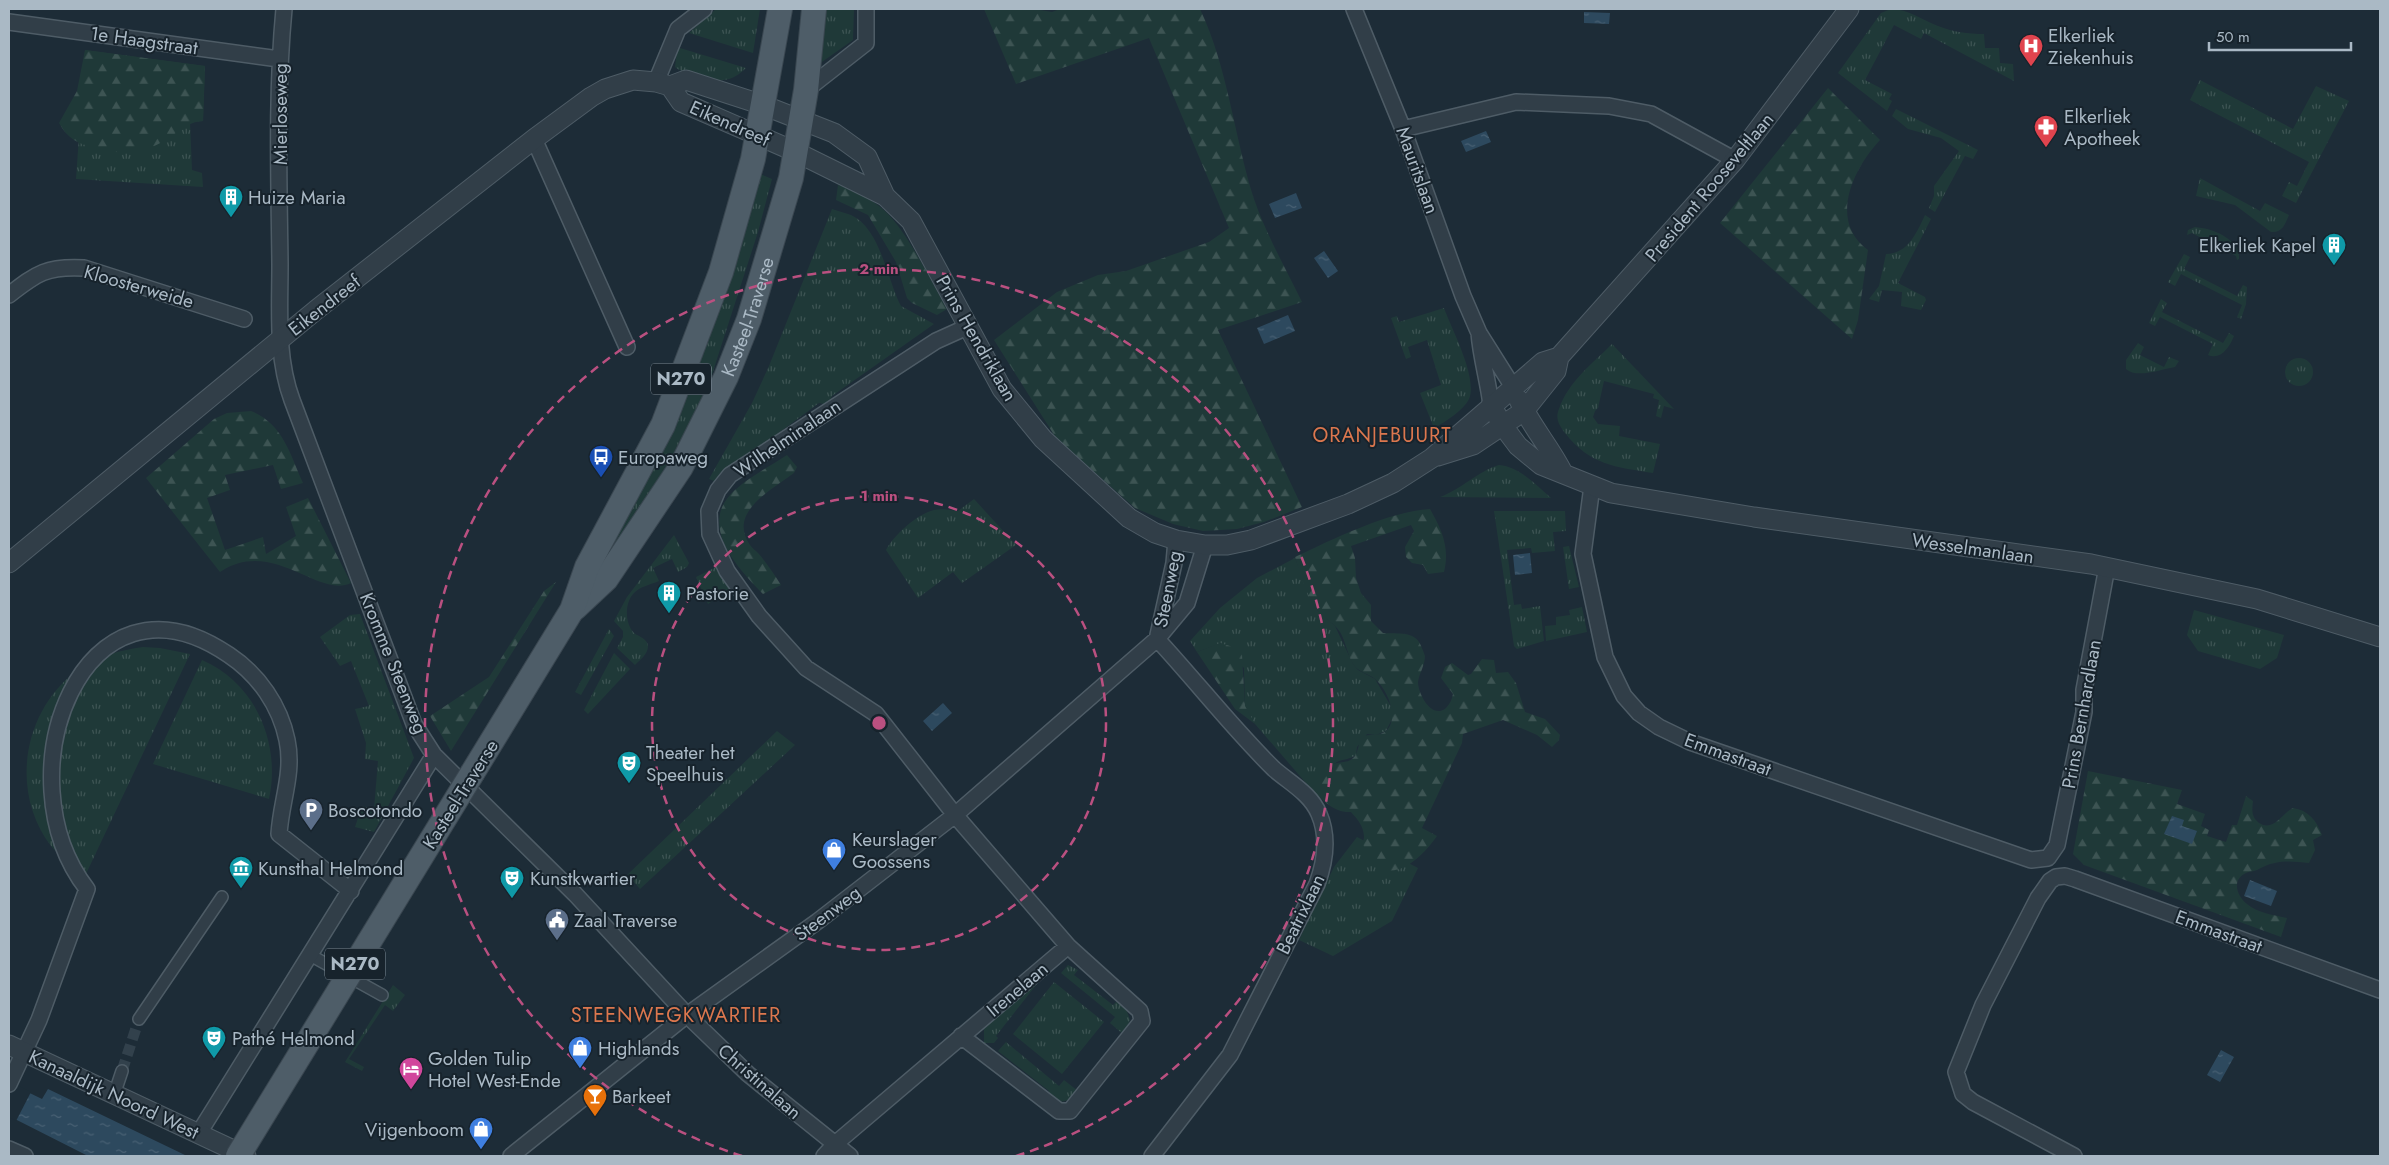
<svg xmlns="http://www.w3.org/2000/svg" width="2389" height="1165" viewBox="0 0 2389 1165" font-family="Jost,sans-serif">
	<defs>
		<pattern id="grass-tufts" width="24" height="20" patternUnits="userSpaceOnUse" patternTransform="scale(1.25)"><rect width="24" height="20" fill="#1f3938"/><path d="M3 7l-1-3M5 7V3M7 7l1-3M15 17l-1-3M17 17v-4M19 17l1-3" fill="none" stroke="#3d5453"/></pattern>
		<pattern id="forest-firs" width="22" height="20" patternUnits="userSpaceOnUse" patternTransform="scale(1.25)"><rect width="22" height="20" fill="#1f3938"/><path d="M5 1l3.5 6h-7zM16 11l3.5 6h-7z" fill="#3d5453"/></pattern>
		<pattern id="water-ripples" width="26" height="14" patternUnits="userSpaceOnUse" patternTransform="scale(1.25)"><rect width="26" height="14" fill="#2d495e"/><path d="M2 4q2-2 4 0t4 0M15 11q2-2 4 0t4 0" fill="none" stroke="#496174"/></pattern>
	</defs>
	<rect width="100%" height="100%" fill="#1d2c37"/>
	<path fill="url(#grass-tufts)" d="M716 9H760L753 53 689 33Z
		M824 9H854L853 40 819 64Z
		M1891 9C1908 9 1922 20 1938 26 1953 32 1968 34 1984 34L1985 48H1999L2000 63 2013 64 2014 81 1924 33 1921 39 1894 25 1865 80 1892 94 1889 99 1892 101 1887 111 1838 73 1881 13Z
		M680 48 746 68C727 87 712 80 690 72 684 71 679 71 675 67L677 51Z
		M85 50 205 66 203 121 190 122 192 170 202 173 203 187 76 179Z
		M2200 80 2293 129 2316 86 2349 101 2296 203 2282 196 2289 182 2297 186 2309 162 2190 100Z
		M1896 109 1978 150 1973 159 1965 156 1935 212 1929 208 1934 196V186L1959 151 1941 138 1908 129 1892 116Z
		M756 172 772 179 758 232 706 393 660 478 593 580Z
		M2200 178 2260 211 2265 203 2289 215C2285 224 2283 233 2271 232L2235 205 2196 196Z
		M832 209C838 211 845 213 851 215 881 229 887 280 901 306L934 324 832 396 828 405 819 403 714 481 709 479 752 403 769 366Z
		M1925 215 1931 219 1898 283 1925 297 1926 300 1921 310 1901 306 1902 292 1882 290 1879 302 1869 299 1879 286 1886 254C1908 254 1917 232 1925 215Z
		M2195 227C2213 229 2229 235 2239 251V259L2237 260 2236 256 2192 233 2187 235 2188 230Z
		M2184 254 2190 257 2184 269 2237 296 2243 285 2247 287 2246 304 2241 319 2237 317 2242 305 2181 274 2175 286 2168 282Z
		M2161 299 2167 303 2162 312 2223 343 2229 333 2234 336C2229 348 2221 360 2208 355L2213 344 2160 317 2155 326 2149 323Z
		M1444 308C1452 330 1478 378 1469 399 1463 411 1445 422 1434 428L1420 393 1441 385 1427 340 1408 347 1411 357 1406 359 1391 318 1397 316 1399 322Z
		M2138 343 2144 347 2140 355 2164 367 2169 357 2179 361 2175 367C2162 369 2137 379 2126 369V360Z
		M1612 344 1674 409 1664 406 1661 418 1656 416 1659 400 1653 398 1654 394 1604 381 1598 408 1595 411 1593 417 1598 424 1620 426 1619 436 1660 444 1653 473C1615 467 1590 465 1565 433 1559 425 1555 418 1559 409 1568 382 1593 363 1612 344Z
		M2285 372a14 14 0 1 1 28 0a14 14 0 1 1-28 0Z
		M1499 465C1520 467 1536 485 1551 498L1440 497C1462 489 1478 471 1499 465Z
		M974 499 1016 545 962 583 953 572 918 598 886 550C894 535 917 514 934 510 942 508 951 510 958 511Z
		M1494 511H1565L1566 531 1553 532 1555 551 1532 553 1531 548 1507 550 1514 605 1521 604 1522 609 1540 606 1544 641 1517 649 1514 646Z
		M674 535 689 563 687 567 678 572 672 559 653 568 659 581C652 584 639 587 634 593 624 603 625 624 634 633 639 637 647 638 648 646 648 654 640 660 635 665L617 648 623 637V631L614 621 627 597Z
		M1569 546 1579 587 1569 589 1563 547Z
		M1295 558 1308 593 1318 611 1335 626 1353 664 1358 670 1375 679 1392 708V719L1386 731 1376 735 1367 734 1357 747 1356 755C1349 760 1343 759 1337 762 1325 768 1316 778 1312 790L1255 724 1245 707 1244 668 1221 643 1197 652 1190 641 1220 608 1257 578Z
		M718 566 730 589 708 604 696 577Z
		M1582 607 1587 632 1546 641 1545 626 1556 625V617L1570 615 1569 610Z
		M2194 610 2284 635 2277 658 2260 669 2198 651 2187 635Z
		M360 614 414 758 374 832 355 827 362 806 374 809 378 761 365 759 366 743 355 709 369 706 351 661 340 666 320 637 350 615Z
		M609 629 614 636 581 695 575 692Z
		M143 647 160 648 190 654 85 876C73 867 61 858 51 846 9 791 23 709 79 669 98 656 121 650 143 647Z
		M614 653 630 669 588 714 584 710Z
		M202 660C256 683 281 744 269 799L153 764Z
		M777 731 795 745 640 889 633 881 629 884 624 878Z
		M1357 837 1418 868 1392 921 1333 956 1299 940 1334 867Z
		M1068 965 1078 970 1074 975 1113 1005 1117 1001 1126 1009 1130 1020 1124 1035 1110 1023 1115 1017 1061 973Z
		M1051 966 996 1036 998 1038 994 1043H984V1029L987 1022Z
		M1054 982 1104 1022 1062 1074 1013 1034Z
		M393 985 405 995 393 1011 385 1005 349 1059 364 1067 362 1071 345 1062Z
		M1006 1042 1059 1086 1064 1080 1078 1091C1067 1105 1060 1103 1045 1096L1049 1091 998 1051Z"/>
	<path fill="url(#forest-firs)" d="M984 9H1034L1052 12 1060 9H1200C1228 68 1234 136 1254 199 1266 234 1286 269 1302 302L1218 330 1302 507 1264 522 1237 529 1203 531 1173 524 1135 508 1056 438 994 340 1057 292 1098 275 1126 271 1209 242 1229 228 1149 38 1016 84Z
		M85 50 205 66 203 121C190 122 187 126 176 133 148 153 129 157 96 148 77 143 69 140 59 123L77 91Z
		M1828 88 1880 140C1853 169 1828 221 1868 250L1858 320 1852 339 1720 223Z
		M838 185C855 191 872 199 885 211 909 234 930 280 947 309L937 315 912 303 907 298 896 262 868 215 836 200Z
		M251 411C283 424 290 454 303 483L281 489 273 465 225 475 230 490 207 498 225 550 263 537 266 554 296 536 286 507 308 498 351 583C318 599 273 537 220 572L146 478 214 419 227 413Z
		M787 455 797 467 794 473C772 490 727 512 750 545 752 548 756 551 758 553 767 563 774 574 781 585L763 594C739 570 700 528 730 495 745 479 769 467 787 455Z
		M1430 509C1442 530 1450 548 1444 572L1428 574 1423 565 1412 563 1406 557 1405 547 1414 531 1411 525 1351 546 1355 558 1356 578 1361 593 1371 605V621L1383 633C1395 634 1412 631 1419 642 1421 645 1424 653 1425 656 1425 665 1419 674 1418 682 1418 694 1432 720 1446 708 1450 704 1452 699 1453 694L1441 678 1445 667 1452 663 1468 675 1471 674 1482 659 1494 660 1496 673 1508 672 1516 683 1525 712 1545 719 1560 735 1559 740 1552 747 1537 735 1503 720 1463 734 1462 743 1422 828 1437 836C1418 863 1384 892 1364 847 1362 843 1364 840 1364 836 1363 825 1358 820 1351 812 1334 813 1324 801 1312 790 1323 751 1345 770 1355 756 1358 752 1359 742 1361 737 1369 733 1379 737 1386 731 1400 718 1387 689 1375 679 1368 673 1359 673 1353 664 1347 654 1346 642 1340 632 1334 623 1325 619 1318 611 1307 596 1300 575 1295 557 1331 540 1390 511 1430 509Z
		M556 582 451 751 430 716 489 677 544 591Z
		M1220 643 1230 646 1242 655 1245 706 1255 724 1235 709 1197 652Z
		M2088 771 2182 790 2177 804 2205 814 2201 826 2209 830 2207 836 2226 842 2232 825H2237L2246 796 2253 801C2252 810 2251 817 2259 823 2274 832 2281 814 2293 808 2308 810 2317 821 2322 835L2313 840 2315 850 2309 863C2298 862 2286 860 2275 863 2268 864 2263 867 2257 870 2253 872 2249 871 2246 873 2231 880 2237 896 2247 904 2257 913 2274 915 2287 918L2281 937 2084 865 2073 854Z"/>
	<path fill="url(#water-ripples)" d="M1584 12 1610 13 1609 24 1584 23Z
		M1486 131 1491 142 1466 152 1461 141Z
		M1296 193 1302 208 1275 218 1269 204Z
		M1324 251 1338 271 1328 278 1314 258Z
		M1288 315 1295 331 1264 344 1257 328Z
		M1530 553 1532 573 1515 575 1513 555Z
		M943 703 952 713 932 731 923 721Z
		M2172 816 2184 820 2182 826 2197 831 2192 844 2164 834Z
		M2250 880 2277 891 2271 906 2244 896Z
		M2221 1050 2234 1057 2220 1082 2207 1075Z
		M9 1083 42 1099 48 1089 187 1156H88L9 1116Z"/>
	<path fill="#1d2c37" d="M9 1081 31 1092 16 1121 9 1117Z"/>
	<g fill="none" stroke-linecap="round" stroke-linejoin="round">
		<path stroke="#32414c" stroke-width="11" stroke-dasharray="11 5.5" stroke-linecap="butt" d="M122 1071 139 1019"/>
		<defs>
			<path id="pedestrian" d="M310 955 382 995
				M139 1019 222 897
				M114 1095 122 1071"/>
			<path id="minor" d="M284 9C276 93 279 179 280 264 280 310 276 357 292 400L414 724 434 755 575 894 687 1015 748 1074 850 1156
				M1354 9 1403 129 1463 296 1479 333 1513 387
				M9 22 279 59
				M656 82 678 29 704 9
				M806 90 866 43V9
				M1403 129 1516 102 1609 106 1651 114 1735 160
				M534 139 627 347
				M9 295C37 273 47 266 84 268L244 319
				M1479 333C1481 358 1488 380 1491 405
				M1592 486 1583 554 1605 657 1624 696 1639 713 1659 727 1690 742 2031 860 2048 858 2057 845 2084 712V690L2107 567
				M1158 635 1174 563 1176 540
				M961 1036 1059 1111H1070L1142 1021 1140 1011 1068 946 955 815 876 714 806 668 759 616 727 571 710 534 709 511 718 490 730 475 936 341 967 327
				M9 1084 39 1020 87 889C0 777 83 555 229 655 259 675 280 706 287 740 294 773 281 801 279 834L351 891
				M199 1133 434 755
				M9 1149 25 1156
				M511 1156 687 1015 818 921 955 815 1157 639 1187 603 1205 545
				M824 1156 835 1144 1068 946
				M1152 1156 1230 1055 1317 884C1325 862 1329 837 1319 814 1311 794 1290 783 1274 769 1233 729 1196 681 1157 639
				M2074 1156 1973 1102 1963 1094 1956 1072 1983 1005 2038 898 2050 881 2056 877 2065 876 2075 879 2380 990"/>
			<path id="tertiary" d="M670 86 681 102 796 152 885 196
				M1519 400C1531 426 1550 447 1563 473
				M1491 405 1503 426 1518 446 1541 465 1611 493 1754 517 2091 564 2257 599 2380 637
				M1438 456 1473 445 1524 411 1556 371 1559 357 1735 160 1849 9
				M9 563 316 310 534 139 591 97 605 89 633 80 656 82 670 86 686 80 763 105 834 133 867 157 885 196 911 221 1002 389 1043 439 1129 518 1155 533 1176 540 1205 545H1227L1251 540 1348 504 1393 483 1432 458 1543 362 1559 357
				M9 1045 246 1156"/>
			<g id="primary">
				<path id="s1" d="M575 608 606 579 681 467 726 377 749 319 791 178 806 90 814 9"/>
				<path d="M473 772 572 610 587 567 663 425 721 272 753 159 780 9"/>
			</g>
		</defs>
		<use href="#pedestrian" stroke="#4e5c66" stroke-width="14"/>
		<use href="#minor" stroke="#4e5c66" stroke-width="18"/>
		<use href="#tertiary" stroke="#4e5c66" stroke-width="21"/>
		<use href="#primary" stroke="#3a4751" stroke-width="26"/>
		<use href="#pedestrian" stroke="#313e48" stroke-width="11"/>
		<use href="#minor" stroke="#313e48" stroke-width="15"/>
		<use href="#tertiary" stroke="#313e48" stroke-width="19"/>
		<use href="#primary" stroke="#4e5d68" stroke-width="24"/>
		<defs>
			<path id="primary-bridge" d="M238 1156 473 772"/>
		</defs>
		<use href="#primary-bridge" stroke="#3a4751" stroke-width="26" stroke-linecap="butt"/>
		<use href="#primary-bridge" stroke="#4e5d68" stroke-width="24"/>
	</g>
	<g fill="none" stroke="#ba5080" stroke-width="2.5" stroke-dasharray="9 6">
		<circle cx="879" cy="723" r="227"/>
		<path d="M742 1156A454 454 0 1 1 1016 1156"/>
	</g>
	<defs>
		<symbol id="hospital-pin" viewBox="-11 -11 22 30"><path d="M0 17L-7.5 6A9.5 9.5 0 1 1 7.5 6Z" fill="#e0444e" stroke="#17232c"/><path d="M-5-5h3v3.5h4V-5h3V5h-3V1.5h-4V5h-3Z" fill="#fff"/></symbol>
		<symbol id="pharmacy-pin" viewBox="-11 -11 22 30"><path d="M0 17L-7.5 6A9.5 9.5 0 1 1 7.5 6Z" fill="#e0444e" stroke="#17232c"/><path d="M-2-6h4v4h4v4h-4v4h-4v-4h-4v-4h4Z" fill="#fff"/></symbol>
		<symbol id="building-pin" viewBox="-11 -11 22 30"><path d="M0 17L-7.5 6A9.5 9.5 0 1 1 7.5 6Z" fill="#0f9aa8" stroke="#17232c"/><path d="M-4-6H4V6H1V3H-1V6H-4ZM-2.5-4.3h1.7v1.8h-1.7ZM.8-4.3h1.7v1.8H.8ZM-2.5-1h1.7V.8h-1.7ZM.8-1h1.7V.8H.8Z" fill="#fff"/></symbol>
		<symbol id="bus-pin" viewBox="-11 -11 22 30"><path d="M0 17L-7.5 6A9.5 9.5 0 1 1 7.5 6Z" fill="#1a4fb4" stroke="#17232c"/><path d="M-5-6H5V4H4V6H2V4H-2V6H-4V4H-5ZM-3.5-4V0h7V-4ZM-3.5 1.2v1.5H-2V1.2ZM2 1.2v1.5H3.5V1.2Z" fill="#fff"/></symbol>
		<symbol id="theatre-pin" viewBox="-11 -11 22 30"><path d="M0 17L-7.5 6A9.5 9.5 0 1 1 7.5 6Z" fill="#0f9aa8" stroke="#17232c"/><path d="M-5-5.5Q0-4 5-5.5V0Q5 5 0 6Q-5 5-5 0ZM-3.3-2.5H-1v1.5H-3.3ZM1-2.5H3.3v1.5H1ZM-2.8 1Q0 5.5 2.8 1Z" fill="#fff"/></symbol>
		<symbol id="parking-pin" viewBox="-11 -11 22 30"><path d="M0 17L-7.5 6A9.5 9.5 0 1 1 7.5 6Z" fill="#5c6f8a" stroke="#17232c"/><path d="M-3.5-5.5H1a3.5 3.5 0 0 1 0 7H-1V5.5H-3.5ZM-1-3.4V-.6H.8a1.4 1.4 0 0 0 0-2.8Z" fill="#fff"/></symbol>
		<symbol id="shop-pin" viewBox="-11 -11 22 30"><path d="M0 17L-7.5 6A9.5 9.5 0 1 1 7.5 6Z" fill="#3f7fe0" stroke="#17232c"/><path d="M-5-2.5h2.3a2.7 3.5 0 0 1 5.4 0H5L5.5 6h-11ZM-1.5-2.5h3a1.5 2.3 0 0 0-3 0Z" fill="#fff"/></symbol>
		<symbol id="museum-pin" viewBox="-11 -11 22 30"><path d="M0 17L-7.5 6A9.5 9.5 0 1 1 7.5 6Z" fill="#0f9aa8" stroke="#17232c"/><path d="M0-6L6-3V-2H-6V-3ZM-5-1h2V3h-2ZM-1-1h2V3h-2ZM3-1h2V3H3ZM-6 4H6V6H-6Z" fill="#fff"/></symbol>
		<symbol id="civic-pin" viewBox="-11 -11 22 30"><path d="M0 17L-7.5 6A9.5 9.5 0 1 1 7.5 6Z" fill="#5c6f8a" stroke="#17232c"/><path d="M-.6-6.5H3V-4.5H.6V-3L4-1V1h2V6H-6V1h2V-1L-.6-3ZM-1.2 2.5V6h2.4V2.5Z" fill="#fff"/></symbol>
		<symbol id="hotel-pin" viewBox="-11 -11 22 30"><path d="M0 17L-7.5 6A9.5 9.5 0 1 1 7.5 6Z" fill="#d1479c" stroke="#17232c"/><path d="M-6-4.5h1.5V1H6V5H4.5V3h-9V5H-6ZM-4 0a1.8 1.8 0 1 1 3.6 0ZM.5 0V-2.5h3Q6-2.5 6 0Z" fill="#fff"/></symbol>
		<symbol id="bar-pin" viewBox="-11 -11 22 30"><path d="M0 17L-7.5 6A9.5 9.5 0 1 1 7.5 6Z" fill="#e8710a" stroke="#17232c"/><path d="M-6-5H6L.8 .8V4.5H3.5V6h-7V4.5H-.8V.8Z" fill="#fff"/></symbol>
	</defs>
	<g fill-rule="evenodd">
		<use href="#hospital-pin" x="2017" y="32" width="28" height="38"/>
		<use href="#pharmacy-pin" x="2032" y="113" width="28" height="38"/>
		<use href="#building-pin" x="217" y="183" width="28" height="38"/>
		<use href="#building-pin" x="2320" y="231" width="28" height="38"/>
		<use href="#bus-pin" x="587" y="443" width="28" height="38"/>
		<use href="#building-pin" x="655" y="579" width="28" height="38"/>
		<use href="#theatre-pin" x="615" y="749" width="28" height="38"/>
		<use href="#parking-pin" x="297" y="796" width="28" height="38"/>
		<use href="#shop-pin" x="820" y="836" width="28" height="38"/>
		<use href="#museum-pin" x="227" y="854" width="28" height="38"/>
		<use href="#theatre-pin" x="498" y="864" width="28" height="38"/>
		<use href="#civic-pin" x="543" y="906" width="28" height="38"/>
		<use href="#theatre-pin" x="200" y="1024" width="28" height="38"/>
		<use href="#shop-pin" x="566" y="1034" width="28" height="38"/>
		<use href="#hotel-pin" x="397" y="1055" width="28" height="38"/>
		<use href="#bar-pin" x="581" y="1082" width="28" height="38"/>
		<use href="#shop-pin" x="467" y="1115" width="28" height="38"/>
	</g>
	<g text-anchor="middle" stroke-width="4" stroke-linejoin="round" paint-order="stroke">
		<g fill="#17232c" stroke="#7e8c97" stroke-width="1">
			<rect x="651" y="363.5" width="60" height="31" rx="4"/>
			<rect x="325" y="948.5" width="60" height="31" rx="4"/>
		</g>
		<g font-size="18" font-weight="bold" fill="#aab9c5">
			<text x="681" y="385">N270</text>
			<text x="355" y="970">N270</text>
		</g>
		<g font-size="19" fill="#aab9c5" stroke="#17232c" text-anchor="start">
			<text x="2048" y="42">Elkerliek<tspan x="2048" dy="22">Ziekenhuis</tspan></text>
			<text x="2064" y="123">Elkerliek<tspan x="2064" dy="22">Apotheek</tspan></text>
			<text x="248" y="204">Huize Maria</text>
			<text x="2316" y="252" text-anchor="end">Elkerliek Kapel</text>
			<text x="618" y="464">Europaweg</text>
			<text x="686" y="600">Pastorie</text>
			<text x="646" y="759">Theater het<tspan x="646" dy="22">Speelhuis</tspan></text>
			<text x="328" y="817">Boscotondo</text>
			<text x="852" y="846">Keurslager<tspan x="852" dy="22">Goossens</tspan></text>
			<text x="258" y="875">Kunsthal Helmond</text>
			<text x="530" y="885">Kunstkwartier</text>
			<text x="574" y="927">Zaal Traverse</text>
			<text x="232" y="1045">Pathé Helmond</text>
			<text x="598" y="1055">Highlands</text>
			<text x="428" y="1065">Golden Tulip<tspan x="428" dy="22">Hotel West-Ende</tspan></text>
			<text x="612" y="1103">Barkeet</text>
			<text x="464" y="1136" text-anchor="end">Vijgenboom</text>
		</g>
		<g font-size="19" fill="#aab9c5" stroke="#17232c">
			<text transform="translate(144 40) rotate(8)" y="7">1e Haagstraat</text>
			<text transform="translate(280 114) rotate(-90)" y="7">Mierloseweg</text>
			<text transform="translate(730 123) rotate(24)" y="7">Eikendreef</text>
			<text transform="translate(1418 170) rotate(70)" y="7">Mauritslaan</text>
			<text transform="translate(1709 187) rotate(-50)" y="7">President Rooseveltlaan</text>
			<text transform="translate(139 286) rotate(16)" y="7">Kloosterweide</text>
			<text transform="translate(324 305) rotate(-38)" y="7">Eikendreef</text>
			<text dy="7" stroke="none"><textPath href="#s1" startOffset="342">Kasteel-Traverse</textPath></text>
			<text transform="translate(977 338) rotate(60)" y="7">Prins Hendriklaan</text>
			<text transform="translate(787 438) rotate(-34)" y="7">Wilhelminalaan</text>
			<text transform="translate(1973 548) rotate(8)" y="7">Wesselmanlaan</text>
			<text transform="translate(1167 589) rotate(-79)" y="7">Steenweg</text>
			<text transform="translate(394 663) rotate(68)" y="7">Kromme Steenweg</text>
			<text transform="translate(2081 714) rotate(-80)" y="7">Prins Bernhardlaan</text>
			<text transform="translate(1728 754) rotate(20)" y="7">Emmastraat</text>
			<text transform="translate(460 794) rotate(-58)" y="7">Kasteel-Traverse</text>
			<text transform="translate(827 913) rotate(-37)" y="7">Steenweg</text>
			<text transform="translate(1300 914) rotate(-64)" y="7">Beatrixlaan</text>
			<text transform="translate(2219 931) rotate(20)" y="7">Emmastraat</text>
			<text transform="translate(1017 989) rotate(-40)" y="7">Irenelaan</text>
			<text transform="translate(760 1081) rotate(41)" y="7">Christinalaan</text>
			<text transform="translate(114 1094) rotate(25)" y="7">Kanaaldijk Noord West</text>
		</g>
		<g font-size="20" letter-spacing="1" fill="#dc774e" stroke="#17232c">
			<text x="1382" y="442">ORANJEBUURT</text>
			<text x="676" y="1022">STEENWEGKWARTIER</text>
		</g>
	</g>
	<circle cx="879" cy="723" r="8" fill="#ba5080" stroke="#17232c" stroke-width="2.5"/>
	<g font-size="15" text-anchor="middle" font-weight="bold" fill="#ba5080" stroke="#17232c" stroke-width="4" stroke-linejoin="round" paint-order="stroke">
		<text x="879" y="274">2 min</text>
		<text x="879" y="501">1 min</text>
	</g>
	<rect width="2389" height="1165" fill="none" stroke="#aab9c5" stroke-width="20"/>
	<path d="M2209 42v8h142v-8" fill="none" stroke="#aab9c5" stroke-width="2.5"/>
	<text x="2216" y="42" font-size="15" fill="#aab9c5" stroke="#17232c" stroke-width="4" paint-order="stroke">50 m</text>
</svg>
